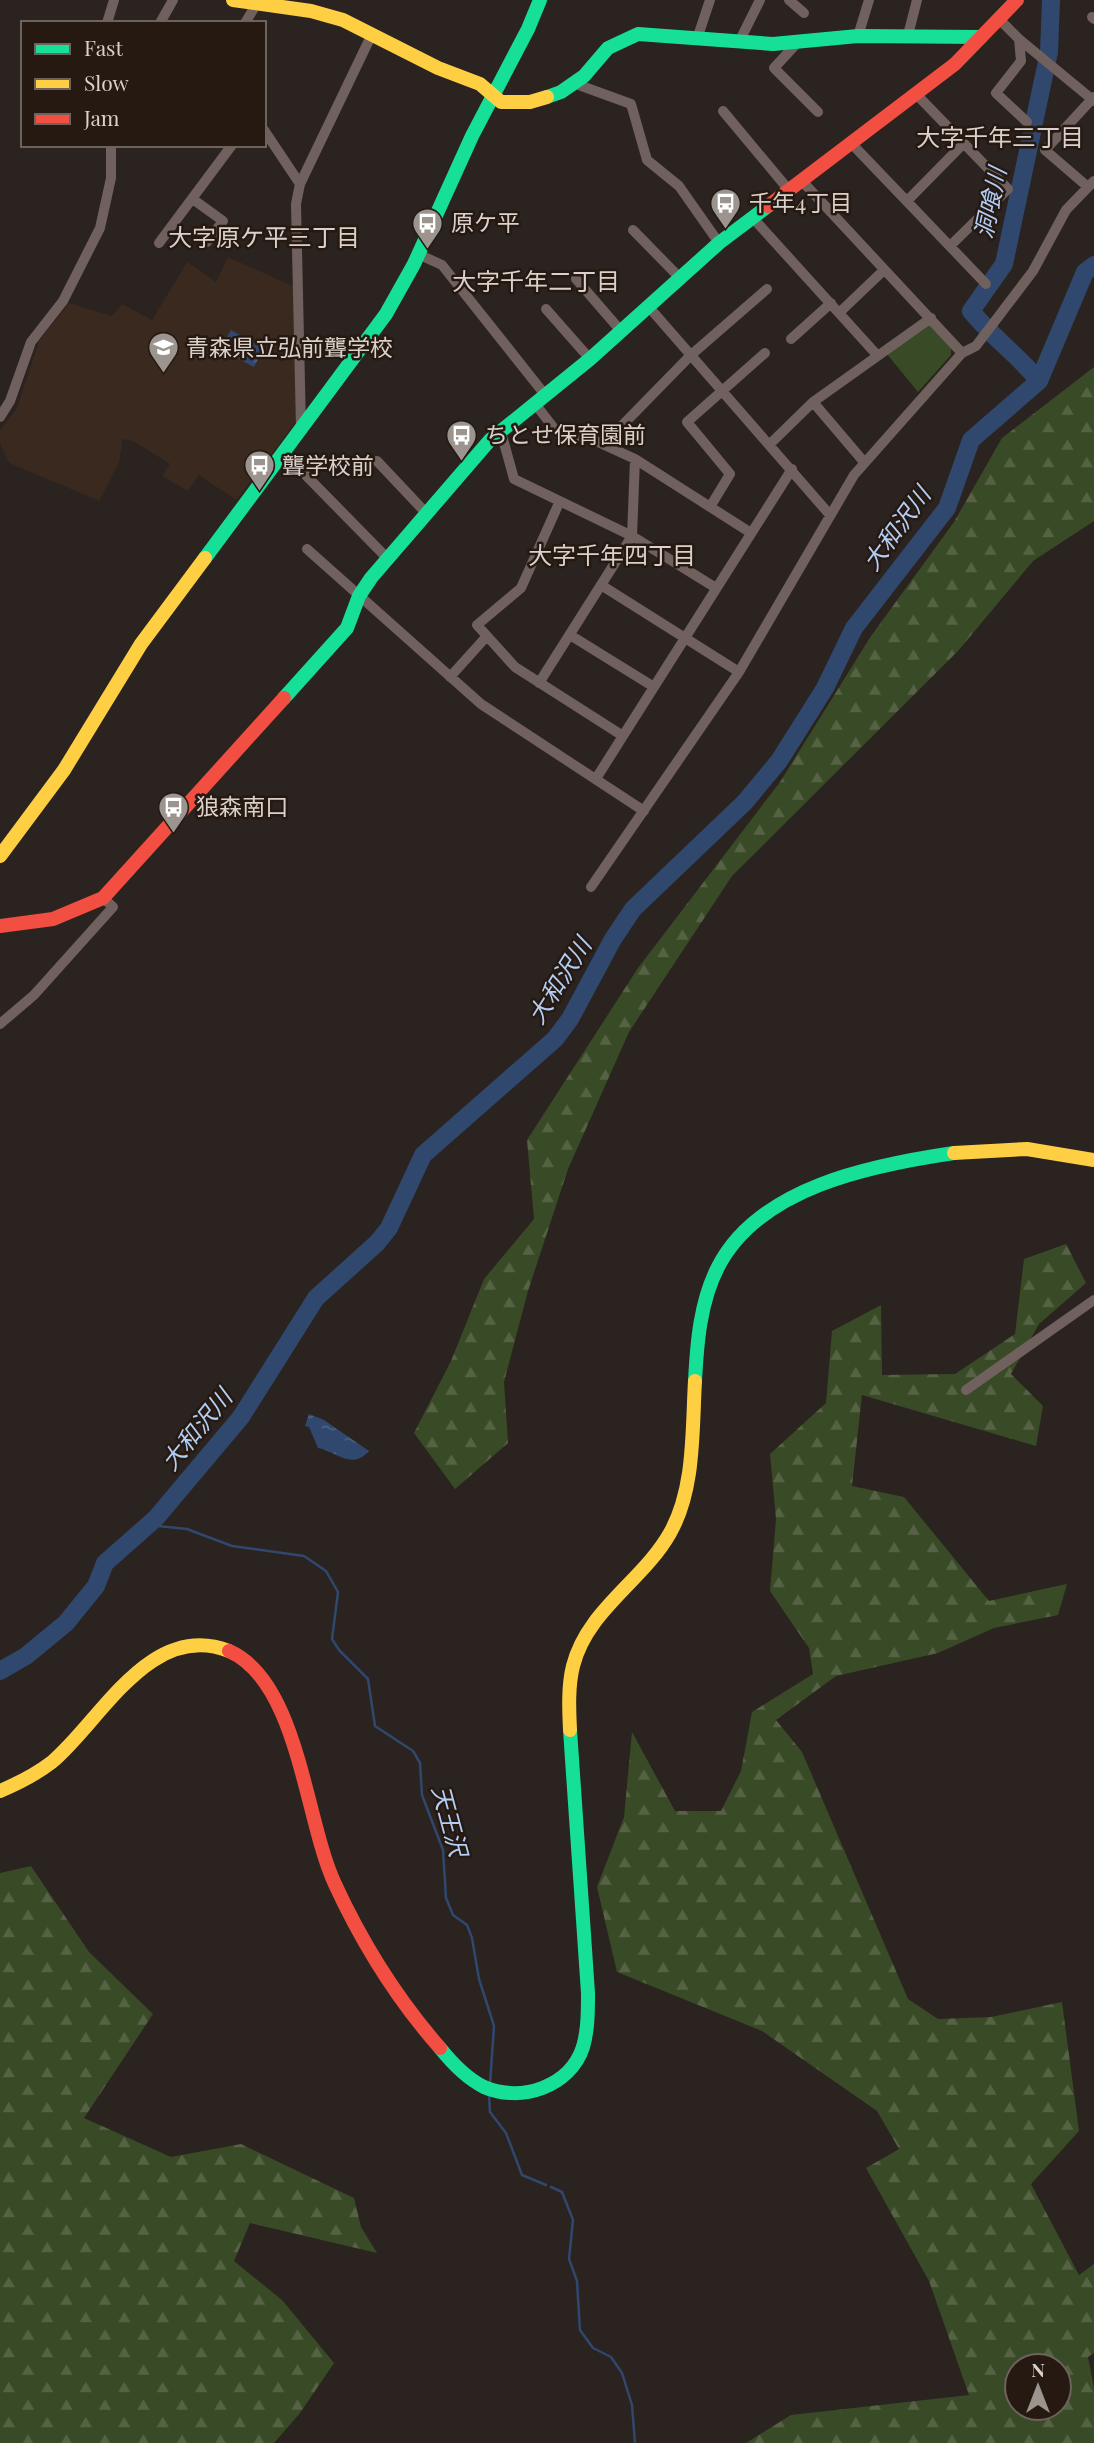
<svg xmlns="http://www.w3.org/2000/svg" width="1094" height="2443" viewBox="0 0 1094 2443" font-family="'Playfair Display','Noto Sans JP',serif">
	<defs>
		<pattern id="forest-firs" width="22" height="20" patternUnits="userSpaceOnUse" patternTransform="scale(1.75)"><rect width="22" height="20" fill="#394a26"/><path d="M5 1l3.5 6h-7zM16 11l3.5 6h-7z" fill="#556344"/></pattern>
		<pattern id="water-ripples" width="26" height="14" patternUnits="userSpaceOnUse" patternTransform="scale(1.75)"><rect width="26" height="14" fill="#30486d"/><path d="M2 4q2-2 4 0t4 0M15 11q2-2 4 0t4 0" fill="none" stroke="#4d6181"/></pattern>
	</defs>
	<rect width="100%" height="100%" fill="#2a231f"/>
	<path fill="#3a291e" d="M228 257 295 287 299 418 236 500 199 475 188 491 162 476 170 464 133 441 123 439 119 463 99 501 9 463 0 443V430L17 408 39 341 69 303 112 316 122 304 152 320 187 262 216 282Z"/>
	<path fill="url(#forest-firs)" fill-rule="evenodd" d="M1094 367V521L1033 561 958 651 732 876 629 1032 568 1169 528 1291 504 1382 508 1443 455 1489 414 1433 451 1361 484 1279 534 1219 527 1140 638 968 780 782 871 636 954 522 1002 438Z
		M1066 1244 1086 1283 1039 1324 1011 1374 1043 1406 1036 1446 862 1395 852 1486 904 1497 989 1601 1067 1584 1058 1615 994 1628 938 1653 836 1676 776 1720 802 1752 908 1999 938 2019 991 2017 1062 2002 1079 2131 1031 2184 1079 2275 1094 2264V2353L1088 2357 1094 2388V2443H746L791 2415 969 2395 929 2281 866 2168 899 2149 877 2111 762 2031 617 1972 597 1887 624 1817 632 1732 675 1811H721L741 1771 752 1712 813 1674 809 1648 770 1591 776 1519 770 1454 826 1403 832 1331 881 1305 882 1375 955 1374 1015 1334 1024 1259ZM1017 2366H1059V2408H1017Z
		M31 1866 89 1952 153 2014 84 2118 171 2157 241 2144 354 2198 361 2227 377 2253 250 2223 234 2261 282 2300 334 2363 300 2413 274 2443H0V1873Z"/>
	<path fill="#394a26" d="M933 325 951 346V355L918 392 886 353 925 326Z"/>
	<path fill="url(#water-ripples)" d="M231 330 264 348 254 367 220 349Z
		M309 1414 324 1420 369 1451C351 1471 336 1451 318 1448L309 1427 305 1426Z"/>
	<g fill="none" stroke-linecap="round" stroke-linejoin="round">
		<path stroke="#30486d" stroke-width="2.5" d="M148 1525 187 1529 232 1546 304 1556 326 1571 338 1592 332 1639 339 1650 368 1679 375 1726 413 1751 420 1763 422 1795 443 1850 446 1898 453 1915 467 1925 472 1938 479 1979 494 2026 490 2084
			M489 2094 490 2112 506 2133 522 2175 546 2185
			M551 2187 562 2192 573 2220 569 2259 577 2281 580 2330 593 2348 611 2357 622 2373 632 2405 635 2443"/>
		<path stroke="#30486d" stroke-width="18" d="M1039 381C1018 355 992 337 971 311L1004 264 1049 52 1051 0
			M0 1671 26 1656 66 1623 96 1586 105 1563 156 1518 241 1417 316 1298 377 1243 389 1228 423 1155 555 1039 570 1019 613 939 633 909 745 802 779 761 825 688 854 628 947 508 971 440 1039 381 1085 272 1094 265"/>
		<path stroke="#70605e" stroke-width="10" d="M789 0 804 13
			M1092 17 1094 19
			M999 19 1019 39 1021 61 996 93 1027 122
			M107 23 114 0
			M160 23 173 0
			M245 23 259 0
			M908 35 917 0
			M858 36 869 0
			M697 39 710 0
			M1019 39 1094 101
			M739 42 760 0
			M798 42 774 68 818 112
			M576 84 631 104 647 160 679 186 719 243
			M917 95 1008 189 950 246
			M723 111 788 189
			M264 130 300 184
			M851 143 986 284
			M801 180 962 353
			M1088 187 1045 150 1094 97
			M194 200 223 221 207 242
			M907 201 963 144
			M752 217 877 355
			M633 230 679 277
			M159 243 232 145
			M420 255 442 265 546 396
			M576 279 621 331
			M648 306 830 515
			M546 309 590 359
			M840 312 884 270
			M791 339 831 303
			M813 402 864 462
			M536 405 560 436 587 437 635 459 751 533
			M0 417 10 401 31 342 63 301 100 228 111 178V145
			M301 428 296 204 300 184 372 34
			M501 432 514 479 632 536 716 588
			M604 444 691 355 767 289
			M770 444 813 402 931 318
			M282 451 388 559
			M377 461 426 513
			M710 507 730 474 687 422 765 353
			M307 549 481 704 644 811
			M601 585 739 672
			M570 635 654 687
			M487 636 477 625 521 588 559 503
			M450 677 487 636 515 667 623 736
			M539 683 632 536 635 459
			M597 777 792 469
			M591 887 739 672 854 475 962 353 976 346 1033 271 1066 210 1094 181
			M0 1024 34 995 113 907 103 898
			M966 1390 1094 1300"/>
		<path stroke="#16e098" stroke-width="14" d="M547 97 561 92 584 76 608 48 638 34 773 44 858 36 981 37
			M205 558 386 314 414 264 472 136 528 29 540 0
			M284 698 347 628 359 596 371 578 490 440 590 359 719 243 768 206
			M695 1381C697 1343 700 1302 718 1267 759 1187 872 1165 954 1153
			M440 2048C452 2063 466 2078 484 2087 521 2103 570 2087 583 2047 588 2030 588 2011 588 1993L570 1730"/>
		<path stroke="#ffcf43" stroke-width="14" d="M233 0 311 11 343 20 438 68 480 84 501 102H530L547 97
			M0 856 64 770 141 644 205 558
			M954 1153 1027 1149 1094 1160
			M570 1730C569 1709 568 1686 573 1666 587 1610 643 1581 670 1533 695 1489 692 1431 695 1381
			M0 1791C19 1783 35 1775 52 1762 101 1721 150 1620 229 1651"/>
		<path stroke="#f24e42" stroke-width="14" d="M768 206 955 64 1017 0
			M0 926 53 919 103 898 284 698
			M229 1651C298 1681 305 1818 334 1882 361 1941 397 1999 440 2048"/>
	</g>
	<defs>
		<symbol id="bus-pin" viewBox="-11 -11 22 30"><path d="M0 17L-7.5 6A9.5 9.5 0 1 1 7.5 6Z" fill="#9c948f" stroke="#251911"/><path d="M-5-6H5V4H4V6H2V4H-2V6H-4V4H-5ZM-3.5-4V0h7V-4ZM-3.5 1.2v1.5H-2V1.2ZM2 1.2v1.5H3.5V1.2Z" fill="#fff"/></symbol>
		<symbol id="school-pin" viewBox="-11 -11 22 30"><path d="M0 17L-7.5 6A9.5 9.5 0 1 1 7.5 6Z" fill="#9c948f" stroke="#251911"/><path d="M0-5L7-2L0 1L-7-2ZM-4 1L0 2.5L4 1V4Q0 6-4 4Z" fill="#fff"/></symbol>
	</defs>
	<g fill-rule="evenodd">
		<use href="#bus-pin" x="708" y="186" width="35" height="47"/>
		<use href="#bus-pin" x="410" y="206" width="35" height="47"/>
		<use href="#school-pin" x="146" y="330" width="35" height="47"/>
		<use href="#bus-pin" x="444" y="418" width="35" height="47"/>
		<use href="#bus-pin" x="242" y="448" width="35" height="47"/>
		<use href="#bus-pin" x="156" y="790" width="35" height="47"/>
	</g>
	<g text-anchor="middle" stroke-width="5" stroke-linejoin="round" paint-order="stroke">
		<g font-size="23" fill="#dad1cc" stroke="#251911" text-anchor="start">
			<text x="749" y="211">千年4丁目</text>
			<text x="451" y="231">原ケ平</text>
			<text x="186" y="356">青森県立弘前聾学校</text>
			<text x="485" y="443">ちとせ保育園前</text>
			<text x="282" y="474">聾学校前</text>
			<text x="196" y="815">狼森南口</text>
		</g>
		<g font-size="24" fill="#dad1cc" stroke="#251911">
			<text x="1000" y="146">大字千年三丁目</text>
			<text x="264" y="246">大字原ケ平三丁目</text>
			<text x="536" y="290">大字千年二丁目</text>
			<text x="612" y="564">大字千年四丁目</text>
		</g>
		<g font-size="24" font-style="italic" fill="#b2cdf6" stroke="#251911">
			<text transform="translate(991 203) rotate(-78)" y="8">洞喰川</text>
			<text transform="translate(897 529) rotate(-54)" y="8">大和沢川</text>
			<text transform="translate(560 981) rotate(-58)" y="8">大和沢川</text>
			<text transform="translate(197 1430) rotate(-51)" y="8">大和沢川</text>
			<text transform="translate(449 1821) rotate(75)" y="8">天王沢</text>
		</g>
	</g>
	<rect x="21" y="21" width="245" height="126" fill="#251911" stroke="#6d635c" stroke-width="2"/>
	<rect x="35" y="44" width="35" height="10" fill="#16e098" stroke="#6d635c" stroke-width="2"/>
	<text x="84" y="56" font-size="21" fill="#dad1cc">Fast</text>
	<rect x="35" y="79" width="35" height="10" fill="#ffcf43" stroke="#6d635c" stroke-width="2"/>
	<text x="84" y="91" font-size="21" fill="#dad1cc">Slow</text>
	<rect x="35" y="114" width="35" height="10" fill="#f24e42" stroke="#6d635c" stroke-width="2"/>
	<text x="84" y="126" font-size="21" fill="#dad1cc">Jam</text>
	<g transform="translate(1038 2387)"><circle r="33" fill="#251911" stroke="#6d635c" stroke-width="2"/>
	<path d="M0-5L12 26L0 18L-12 26Z" fill="#9c948f"/>
	<text y="-10" font-size="19" font-weight="bold" text-anchor="middle" fill="#dad1cc">N</text>
	</g>
</svg>
